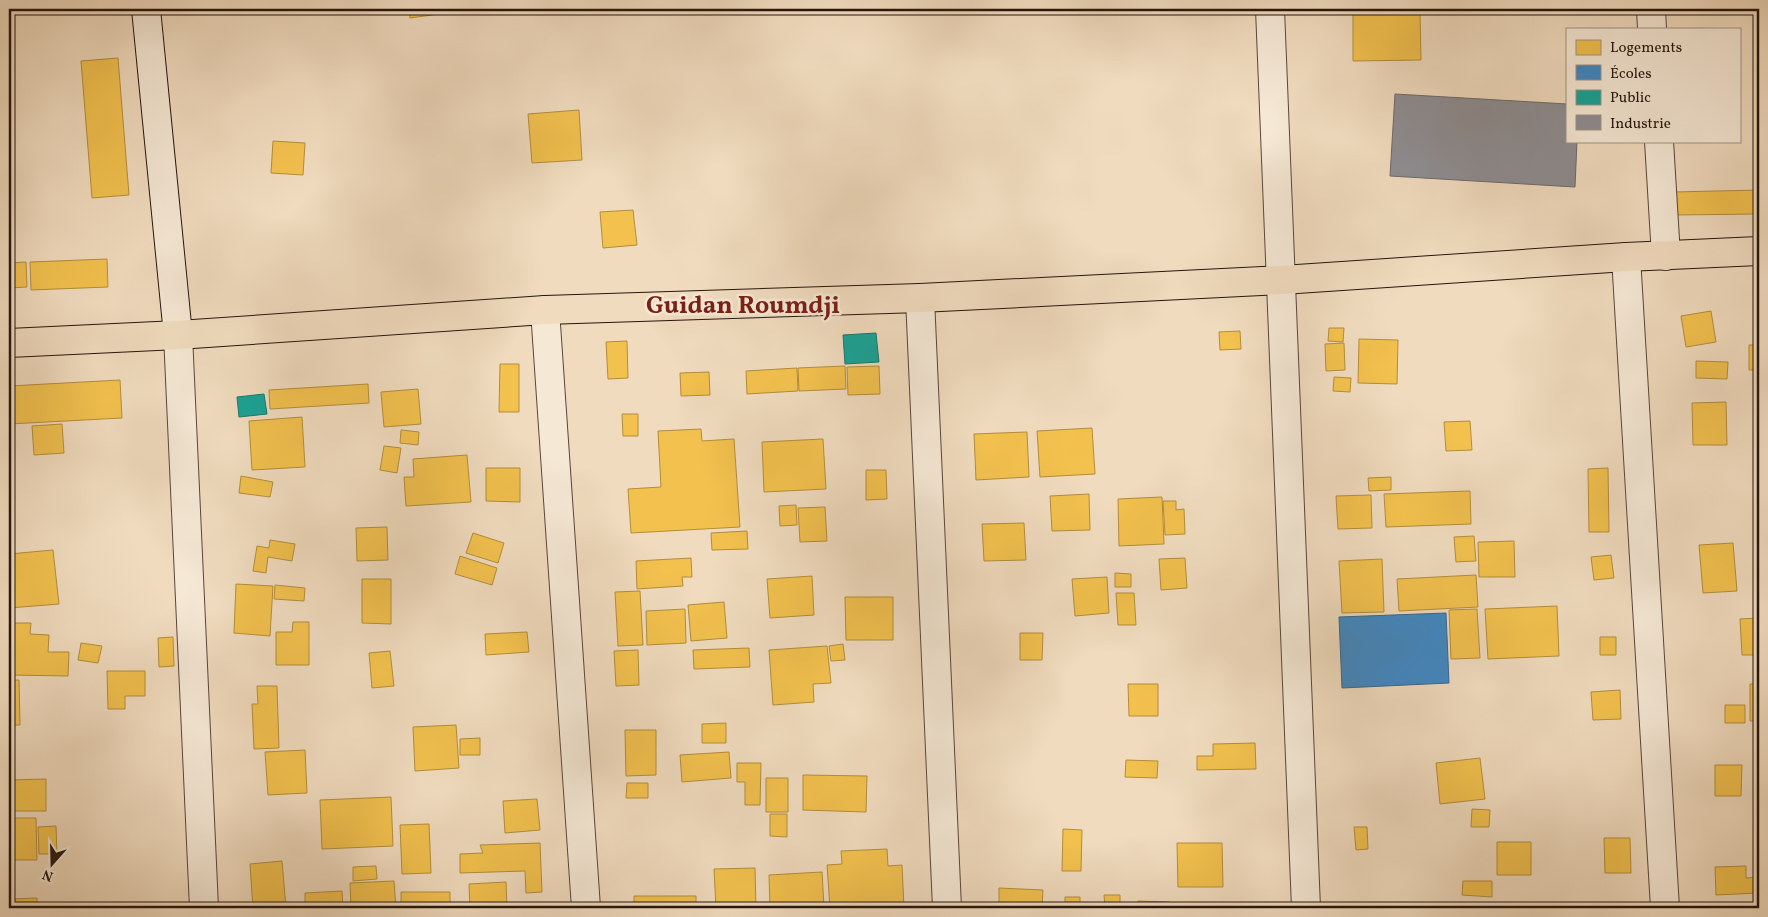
<svg xmlns="http://www.w3.org/2000/svg" width="1768" height="917" viewBox="0 0 1768 917" font-family="Vollkorn,serif">
	<rect width="100%" height="100%" fill="#f0dbbe"/>
	<filter id="stains"><feTurbulence type="fractalNoise" baseFrequency=".004" numOctaves="4"/><feColorMatrix values="0 0 0 0 .2 0 0 0 0 .09 0 0 0 0 .02 0 0 0 .5 -.17"/></filter>
	<radialGradient id="worn" r=".72"><stop offset=".6" stop-color="#630" stop-opacity="0"/><stop offset="1" stop-color="#630" stop-opacity=".3"/></radialGradient>
	<path fill="#f2c14e" stroke="#b48d3b" d="M409 9H454V12L410 18Z
		M1420 12 1421 60 1353 61V13Z
		M118 58 129 195 92 198 81 61Z
		M579 110 582 160 532 163 528 114Z
		M273 141 305 143 303 175 271 173Z
		M1759 190V214L1674 215V192Z
		M633 210 637 245 603 248 600 212Z
		M107 259 108 287 31 290 30 262Z
		M26 262 27 287 9 288V263Z
		M1711 311 1716 342 1686 347 1681 316Z
		M1329 328H1344L1343 342 1328 341Z
		M1240 331 1241 349 1220 350 1219 332Z
		M1359 339 1398 340 1397 384 1358 383Z
		M627 341 628 378 608 379 606 342Z
		M1344 343 1345 370 1326 371 1325 344Z
		M1749 345H1759V370H1749Z
		M1696 361 1728 362 1727 379 1696 378Z
		M500 364H519V412H499Z
		M845 366 846 389 799 391 798 368Z
		M879 366 880 394 848 395 847 367Z
		M797 368 798 391 747 394 746 371Z
		M709 372 710 395 681 396 680 373Z
		M1334 377 1351 378 1350 392 1333 391Z
		M120 380 122 418 9 424V386Z
		M368 384 369 403 270 409 269 390Z
		M418 389 421 424 384 427 381 392Z
		M1726 402 1727 445H1693L1692 403Z
		M622 414H638V436H623Z
		M302 417 305 467 252 470 249 421Z
		M1470 421 1472 450 1446 451 1444 422Z
		M62 424 64 453 34 455 32 426Z
		M1092 428 1095 474 1040 477 1037 431Z
		M701 429 702 441 734 439 740 527 631 533 628 489 661 487 658 431Z
		M401 430 419 432 418 445 400 443Z
		M1027 432 1029 477 976 480 974 434Z
		M823 439 826 489 764 492 762 442Z
		M384 446 401 448 397 473 380 470Z
		M467 455 471 502 406 506 404 477H414L413 459Z
		M486 468H520V502L486 501Z
		M1608 468 1609 532H1589L1588 469Z
		M866 470H886L887 499 866 500Z
		M241 476 273 482 270 497 239 493Z
		M1391 477V490L1369 491 1368 478Z
		M1470 491 1471 524 1386 527 1384 494Z
		M1089 494 1090 530 1052 531 1050 496Z
		M1371 495 1372 528 1338 529 1336 496Z
		M1162 497 1164 544 1119 546 1118 499Z
		M1163 501H1176V510L1184 509 1185 534 1165 535Z
		M796 505 797 525 780 526 779 506Z
		M825 507 827 541 800 542 798 508Z
		M1024 523 1026 560 984 561 982 524Z
		M387 527 388 560 357 561 356 528Z
		M747 531 748 549 712 550 711 533Z
		M473 533 504 543 498 563 466 553Z
		M1474 536 1476 561 1456 562 1454 537Z
		M270 540 295 544 292 561 268 557 266 573 253 571 257 546 269 548Z
		M1514 541 1515 577H1479L1478 542Z
		M1733 543 1737 591 1703 593 1699 545Z
		M53 550 59 604 9 608V554Z
		M1611 555 1614 578 1594 580 1591 557Z
		M460 556 497 568 492 585 455 574Z
		M691 558 692 577H682L683 586 637 589 636 561Z
		M1185 558 1187 588 1161 590 1159 559Z
		M1382 559 1384 612 1342 613 1339 561Z
		M1115 573 1131 574V587H1115Z
		M1476 575 1478 607 1399 611 1397 579Z
		M812 576 814 615 770 618 767 579Z
		M1107 577 1109 613 1075 616 1072 579Z
		M362 579H391V624L362 623Z
		M236 584 273 586 270 636 234 633Z
		M275 585 305 588 304 601 274 599Z
		M640 591 643 645 618 646 615 592Z
		M1116 593H1134L1136 625H1118Z
		M845 597H893V640H846Z
		M724 602 727 638 691 641 688 605Z
		M1557 606 1559 656 1488 659 1485 609Z
		M685 609 686 643 647 645 646 611Z
		M1477 609 1480 658 1451 659 1449 610Z
		M1759 618V655H1742L1740 619Z
		M293 622H309V665H276V632H292Z
		M9 623H31L30 634 49 635 48 652H69L68 676 9 675Z
		M527 632 529 652 486 655 485 634Z
		M1020 633H1043L1042 660H1020Z
		M173 637 174 666 159 667 158 638Z
		M1600 637H1616V655H1600Z
		M81 643 102 646 98 663 78 660Z
		M843 644 845 660 831 661 829 646Z
		M827 646 831 683 813 684 814 702 773 705 769 650Z
		M749 648 750 667 694 669 693 650Z
		M638 650 639 685 616 686 614 651Z
		M390 651 394 686 372 688 369 653Z
		M107 671H145V696H125V709H108Z
		M9 680H19L20 725H9Z
		M1128 684H1158V716H1129Z
		M1750 684H1759V721H1750Z
		M257 686H277L279 748 254 749 252 704H258Z
		M1620 690 1621 719 1593 720 1591 692Z
		M1725 705H1745V723H1725Z
		M726 723V743H702V724Z
		M456 725 459 768 415 771 413 727Z
		M625 730H656V775L626 776Z
		M480 738V755H460V739Z
		M1255 743 1256 769 1197 770V756H1213V744Z
		M305 750 307 793 268 795 265 752Z
		M729 752 731 778 682 782 680 755Z
		M1480 758 1485 799 1440 804 1436 763Z
		M1126 760 1158 761 1157 778 1125 777Z
		M737 763H761L760 805H745V782H737Z
		M1715 765H1742L1741 796H1715Z
		M803 775 867 776 866 812 803 810Z
		M766 778H788V812H766Z
		M46 779V811H9V780Z
		M627 783H648V798H626Z
		M391 797 393 846 322 849 320 800Z
		M537 799 540 830 505 833 503 801Z
		M1472 809 1490 810 1489 827H1471Z
		M770 814H787V837L770 836Z
		M9 818H36L37 860H9Z
		M429 824 431 873 402 874 400 825Z
		M56 826 57 854H39L38 827Z
		M1354 827H1367L1368 849 1356 850Z
		M1063 829 1082 830 1081 871H1062Z
		M1604 838H1630L1631 873H1605Z
		M1497 842H1531V875H1497Z
		M540 843 542 892 526 893 525 871 460 873V854L483 853 480 845Z
		M1177 843H1222L1223 887H1178Z
		M887 849 888 866 902 865 904 908H830L827 865 842 864 841 851Z
		M282 861 286 908H253L250 864Z
		M376 866 377 879 353 881V867Z
		M1746 866V878L1758 877 1759 893 1716 895 1715 867Z
		M755 868 756 908H716L714 869Z
		M822 872 824 907 770 908 769 875Z
		M394 881 396 908H351L350 883Z
		M1463 881H1492V897L1462 895Z
		M506 882 507 908H470L469 884Z
		M999 888 1043 890 1042 908H999Z
		M342 891 343 908H305V893Z
		M401 892H450V908H401Z
		M1104 895H1120V908H1105Z
		M634 896H696V908H634Z
		M1065 897H1080V908H1065Z
		M37 898V908H9V899Z
		M1138 901 1170 902V908H1138Z"/>
	<path fill="#3f88c5" stroke="#37668e" d="M1446 613 1449 683 1342 688 1339 617Z"/>
	<path fill="#17a398" stroke="#1b786f" d="M876 333 879 362 845 364 843 335Z
		M264 394 267 414 239 417 237 397Z"/>
	<path fill="#8d8d92" stroke="#6e696b" d="M1395 94 1567 104V141H1577L1575 187 1390 176Z"/>
	<g fill="none" stroke-linecap="round" stroke-linejoin="round">
		<defs>
			<path id="street" d="M1270 9 1306 908
				M1651 9 1652 29
				M1659 141 1666 256
				M1626 257 1665 908
				M920 298 947 908
				M545 310 586 908
				M178 335 204 908"/>
			<path id="secondary" d="M146 9 178 335"/>
			<path id="highway" d="M9 343 178 335 545 310 920 298 1282 280 1626 257 1759 251"/>
		</defs>
		<use href="#street" stroke="#58463b" stroke-width="30"/>
		<use href="#secondary" stroke="#25150f" stroke-width="30"/>
		<use href="#highway" stroke="#25150f" stroke-width="30"/>
		<use href="#street" stroke="#f5e8d5" stroke-width="28"/>
		<use href="#secondary" stroke="#f5e8d5" stroke-width="28"/>
		<use href="#highway" stroke="#f0dbbe" stroke-width="28"/>
	</g>
	<g text-anchor="middle" stroke-width="5" stroke-linejoin="round" paint-order="stroke">
		<g font-size="25" font-weight="bold" fill="#7a1f14" stroke="#f5e8d5">
			<text x="743" y="313">Guidan Roumdji</text>
		</g>
	</g>
	<rect width="1768" height="917" fill="none" stroke="#f0dbbe" stroke-width="30"/>
	<rect x="10" y="10" width="1748" height="897" fill="none" stroke="#25150f" stroke-width="2.5"/>
	<rect x="15" y="15" width="1738" height="887" fill="none" stroke="#25150f"/>
	<rect x="1566" y="28" width="175" height="115" fill="#f5e8d5" stroke="#a29486"/>
	<rect x="1576" y="40" width="25" height="15" fill="#f2c14e" stroke="#a29486"/>
	<text x="1610" y="52" font-size="15" fill="#25150f">Logements</text>
	<rect x="1576" y="65" width="25" height="15" fill="#3f88c5" stroke="#a29486"/>
	<text x="1610" y="78" font-size="15" fill="#25150f">Écoles</text>
	<rect x="1576" y="90" width="25" height="15" fill="#17a398" stroke="#a29486"/>
	<text x="1610" y="102" font-size="15" fill="#25150f">Public</text>
	<rect x="1576" y="115" width="25" height="15" fill="#8d8d92" stroke="#a29486"/>
	<text x="1610" y="128" font-size="15" fill="#25150f">Industrie</text>
	<g transform="translate(52 864) rotate(200)" stroke="#f5e8d5" stroke-width="4" paint-order="stroke">
	<path d="M0-4L9 19L0 12L-9 19Z" fill="#25150f"/>
	<text y="-8" font-size="14" font-weight="bold" text-anchor="middle" fill="#25150f">N</text>
	</g>
	<rect width="100%" height="100%" filter="url(#stains)"/>
	<rect width="100%" height="100%" fill="url(#worn)"/>
</svg>
